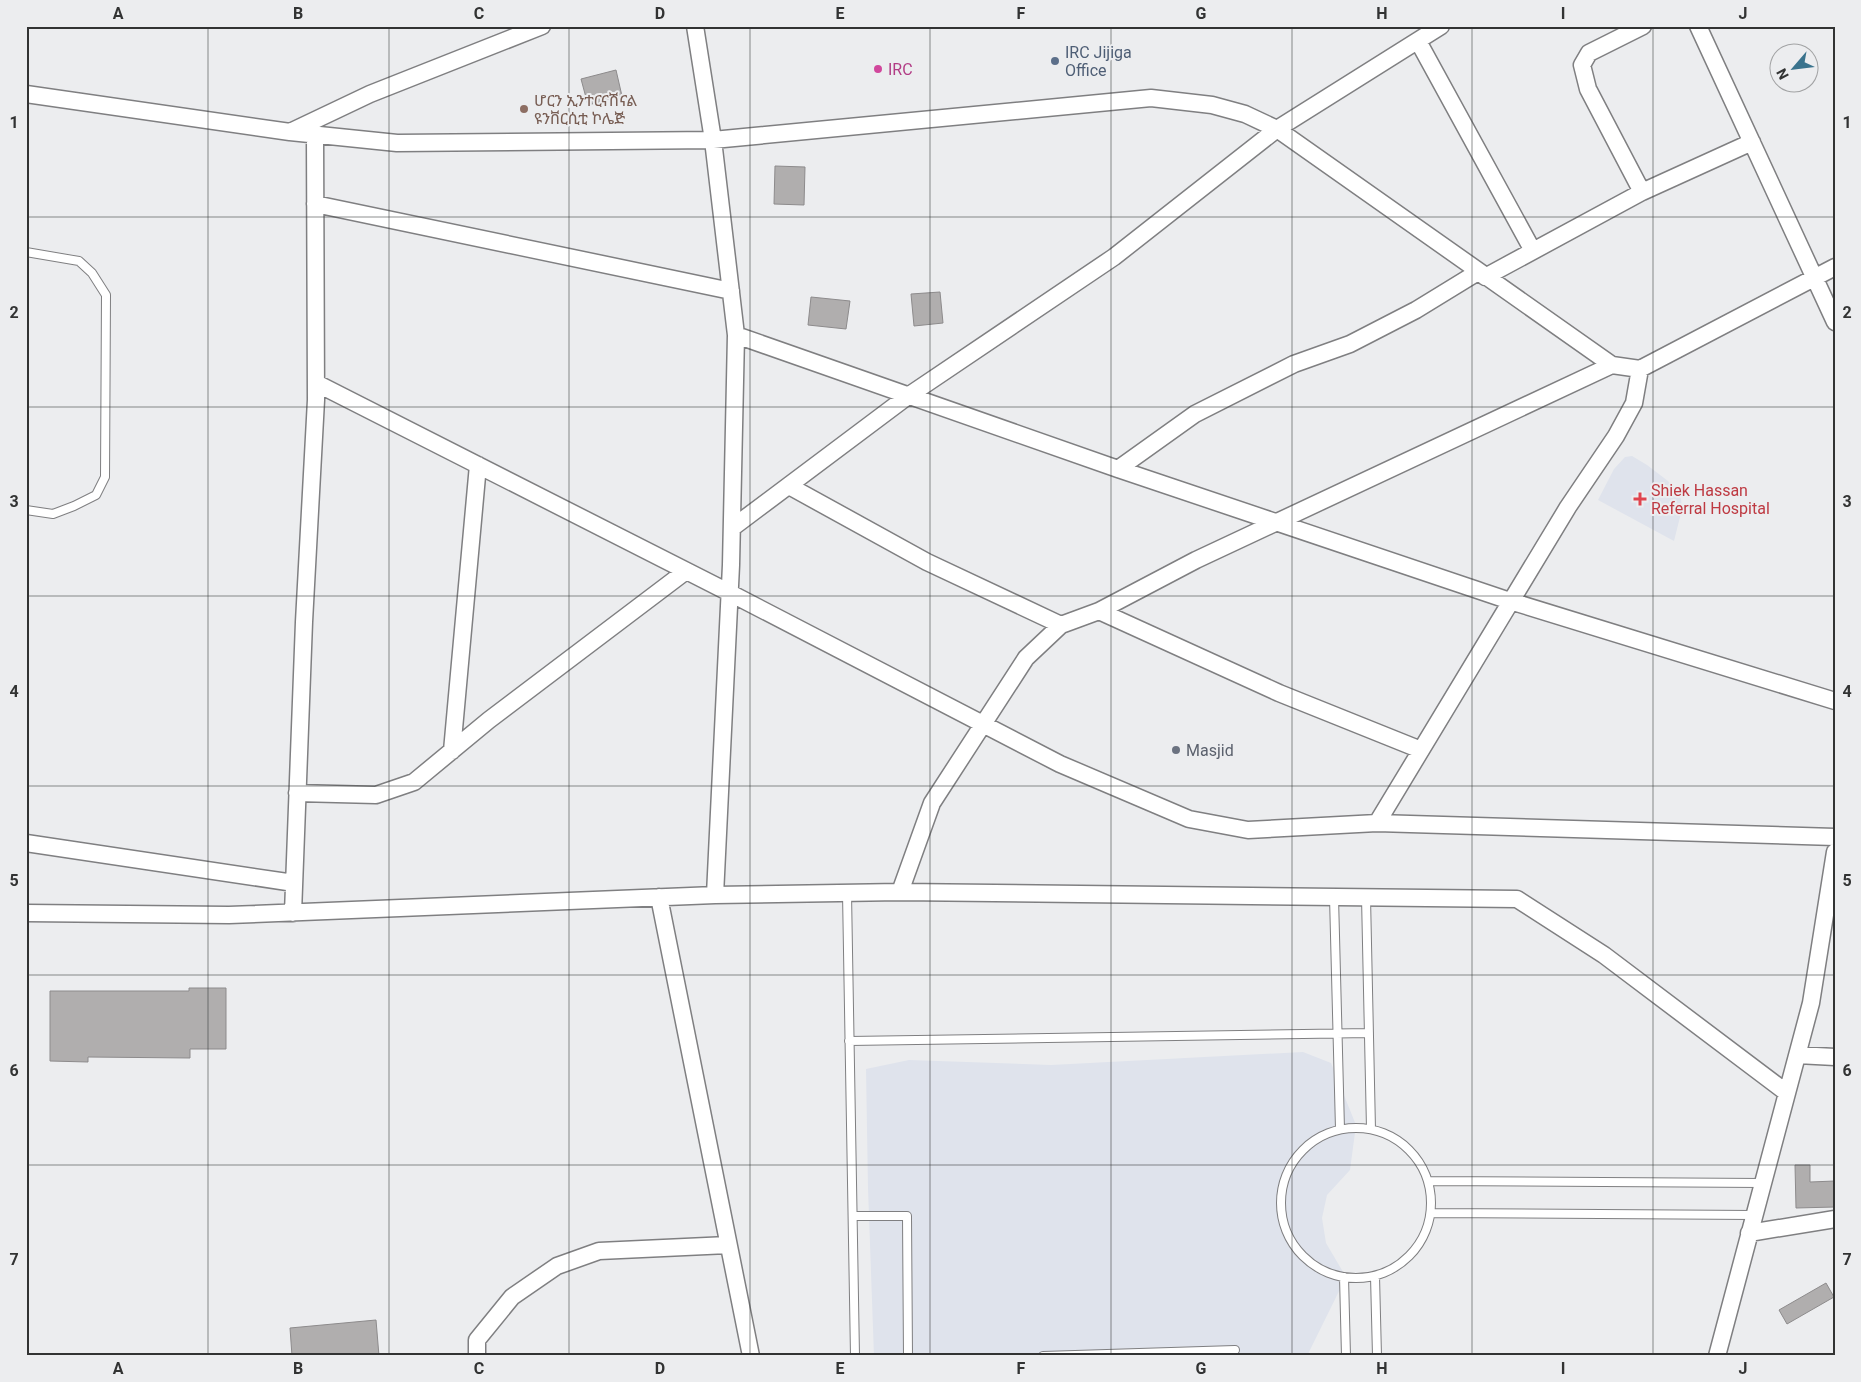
<svg xmlns="http://www.w3.org/2000/svg" width="1861" height="1382" viewBox="0 0 1861 1382" font-family="Roboto,'Noto Sans Ethiopic',sans-serif">
	<rect width="100%" height="100%" fill="#ecedef"/>
	<path fill="#dfe3ec" d="M1632 456 1647 465 1668 481 1681 499 1682 509 1674 541 1598 500 1614 469 1625 457Z
		M1303 1052 1331 1063 1356 1125 1350 1170 1327 1195 1322 1218 1326 1243 1346 1277 1307 1356H874L868 1188 866 1069 909 1060 1051 1065Z"/>
	<path fill="#b0aeae" stroke="#8d8b8c" d="M616 70 622 96 588 105 581 79Z
		M775 166 805 167 804 205 774 204Z
		M940 292 943 323 914 326 911 294Z
		M811 297 850 301 846 329 808 325Z
		M189 988H226V1049H190V1058L88 1057V1062L50 1061V991H189Z
		M1795 1165H1810V1182L1835 1181V1207L1796 1208Z
		M1826 1283 1834 1297 1787 1324 1779 1310Z
		M376 1320 379 1356H292L290 1328Z"/>
	<g fill="none" stroke-linecap="round" stroke-linejoin="round">
		<defs>
			<path id="service" d="M26 252 79 261 92 273 106 295 105 477 96 495 74 506 53 514 26 510
				M847 893 855 1356
				M1334 897 1340 1129
				M1366 897 1371 1129
				M849 1041 1369 1033
				M1281 1203a75 75 0 1 1 150 0a75 75 0 1 1-150 0Z
				M1429 1181 1763 1183
				M1431 1213 1754 1215
				M853 1216H907L908 1356
				M1375 1276 1377 1356
				M1344 1277 1346 1356
				M1043 1356 1235 1350"/>
			<path id="minor" d="M695 26 713 140 736 335 731 565 715 895
				M1698 26 1835 322
				M1418 41 1533 251
				M26 94 290 132 397 143 713 140 1151 98 1212 105 1245 114 1277 129 1612 365 1640 369 1835 267
				M290 132 370 94 542 26
				M1642 192 1588 89 1582 65 1589 53 1643 26
				M315 204 731 291
				M1485 277 1642 192 1752 142
				M736 335 1118 469 1510 601 1835 701
				M316 383 730 593 1060 764 1189 819 1248 830 1377 823 1835 837
				M1118 469 1195 414 1294 364 1350 344 1416 310 1478 272
				M789 486 927 562 1061 625
				M732 528 908 396 1114 257 1277 129 1441 26
				M1099 611 1279 693 1421 750
				M452 751 478 465
				M297 793 376 795 414 782 489 720 686 571
				M1377 823 1568 507 1616 436 1634 403 1640 369
				M26 843 294 883
				M900 892 932 803 1026 658 1061 625 1099 611 1196 560 1612 365
				M659 897 751 1356
				M26 913 229 915 715 895 900 892 1517 899 1604 955 1787 1093
				M293 913 304 622 316 400 315 135
				M1797 1055 1835 1057
				M1749 1233 1835 1219
				M477 1356V1340L512 1297 557 1266 599 1251 728 1245
				M1717 1356 1811 1003 1835 852"/>
		</defs>
		<use href="#service" stroke="#7f7f81" stroke-width="10"/>
		<use href="#minor" stroke="#7f7f81" stroke-width="19"/>
		<use href="#service" stroke="#fff" stroke-width="8"/>
		<use href="#minor" stroke="#fff" stroke-width="16"/>
	</g>
	<path fill="none" stroke="#323333" stroke-width="1" stroke-opacity="0.55" d="M208 26V1356M389 26V1356M569 26V1356M750 26V1356M930 26V1356M1111 26V1356M1292 26V1356M1472 26V1356M1653 26V1356M26 217H1835M26 407H1835M26 596H1835M26 786H1835M26 975H1835M26 1165H1835"/>
	<circle fill="#5c6f8a" stroke="#ecedef" stroke-width="2" cx="1055" cy="61" r="5"/>
	<circle fill="#d1479c" stroke="#ecedef" stroke-width="2" cx="878" cy="69" r="5"/>
	<circle fill="#8d6e63" stroke="#ecedef" stroke-width="2" cx="524" cy="109" r="5"/>
	<path fill="#e0444e" stroke="#ecedef" stroke-width="2" d="M1637.5 491.5h5v5h5v5h-5v5h-5v-5h-5v-5h5z"/>
	<circle fill="#6b7280" stroke="#ecedef" stroke-width="2" cx="1176" cy="750" r="5"/>
	<g text-anchor="middle" stroke-width="4" stroke-linejoin="round" paint-order="stroke">
		<g font-size="16" fill="#4e5e75" stroke="#ecedef" text-anchor="start">
			<text x="1065" y="58">IRC Jijiga<tspan x="1065" dy="18">Office</tspan></text>
		</g>
		<g font-size="16" fill="#b23c85" stroke="#ecedef" text-anchor="start">
			<text x="888" y="75">IRC</text>
		</g>
		<g font-size="16" fill="#785e54" stroke="#ecedef" text-anchor="start">
			<text x="534" y="106">ሆርን ኢንተርናሽናል<tspan x="534" dy="18">ዩንቨርሲቲ ኮሌጅ</tspan></text>
		</g>
		<g font-size="16" fill="#be3a42" stroke="#ecedef" text-anchor="start">
			<text x="1651" y="496">Shiek Hassan<tspan x="1651" dy="18">Referral Hospital</tspan></text>
		</g>
		<g font-size="16" fill="#5b616d" stroke="#ecedef" text-anchor="start">
			<text x="1186" y="756">Masjid</text>
		</g>
	</g>
	<rect width="1861" height="1382" fill="none" stroke="#ecedef" stroke-width="55"/>
	<g transform="translate(1794 68) rotate(242)"><circle r="24" fill="#ecedef" stroke="#a2a3a4"/>
	<path d="M0-4L9 19L0 12L-9 19Z" fill="#3a738d"/>
	<text y="-8" font-size="14" font-weight="bold" text-anchor="middle" fill="#323333">N</text>
	</g>
	<rect x="28" y="28" width="1806" height="1326" fill="none" stroke="#323333" stroke-width="2"/>
	<g font-size="16" text-anchor="middle" font-weight="bold" fill="#323333">
		<text x="118" y="19">A</text>
		<text x="298" y="19">B</text>
		<text x="479" y="19">C</text>
		<text x="660" y="19">D</text>
		<text x="840" y="19">E</text>
		<text x="1021" y="19">F</text>
		<text x="1201" y="19">G</text>
		<text x="1382" y="19">H</text>
		<text x="1563" y="19">I</text>
		<text x="1743" y="19">J</text>
		<text x="14" y="128">1</text>
		<text x="1847" y="128">1</text>
		<text x="14" y="318">2</text>
		<text x="1847" y="318">2</text>
		<text x="14" y="507">3</text>
		<text x="1847" y="507">3</text>
		<text x="14" y="697">4</text>
		<text x="1847" y="697">4</text>
		<text x="14" y="886">5</text>
		<text x="1847" y="886">5</text>
		<text x="14" y="1076">6</text>
		<text x="1847" y="1076">6</text>
		<text x="14" y="1265">7</text>
		<text x="1847" y="1265">7</text>
		<text x="118" y="1374">A</text>
		<text x="298" y="1374">B</text>
		<text x="479" y="1374">C</text>
		<text x="660" y="1374">D</text>
		<text x="840" y="1374">E</text>
		<text x="1021" y="1374">F</text>
		<text x="1201" y="1374">G</text>
		<text x="1382" y="1374">H</text>
		<text x="1563" y="1374">I</text>
		<text x="1743" y="1374">J</text>
	</g>
</svg>
